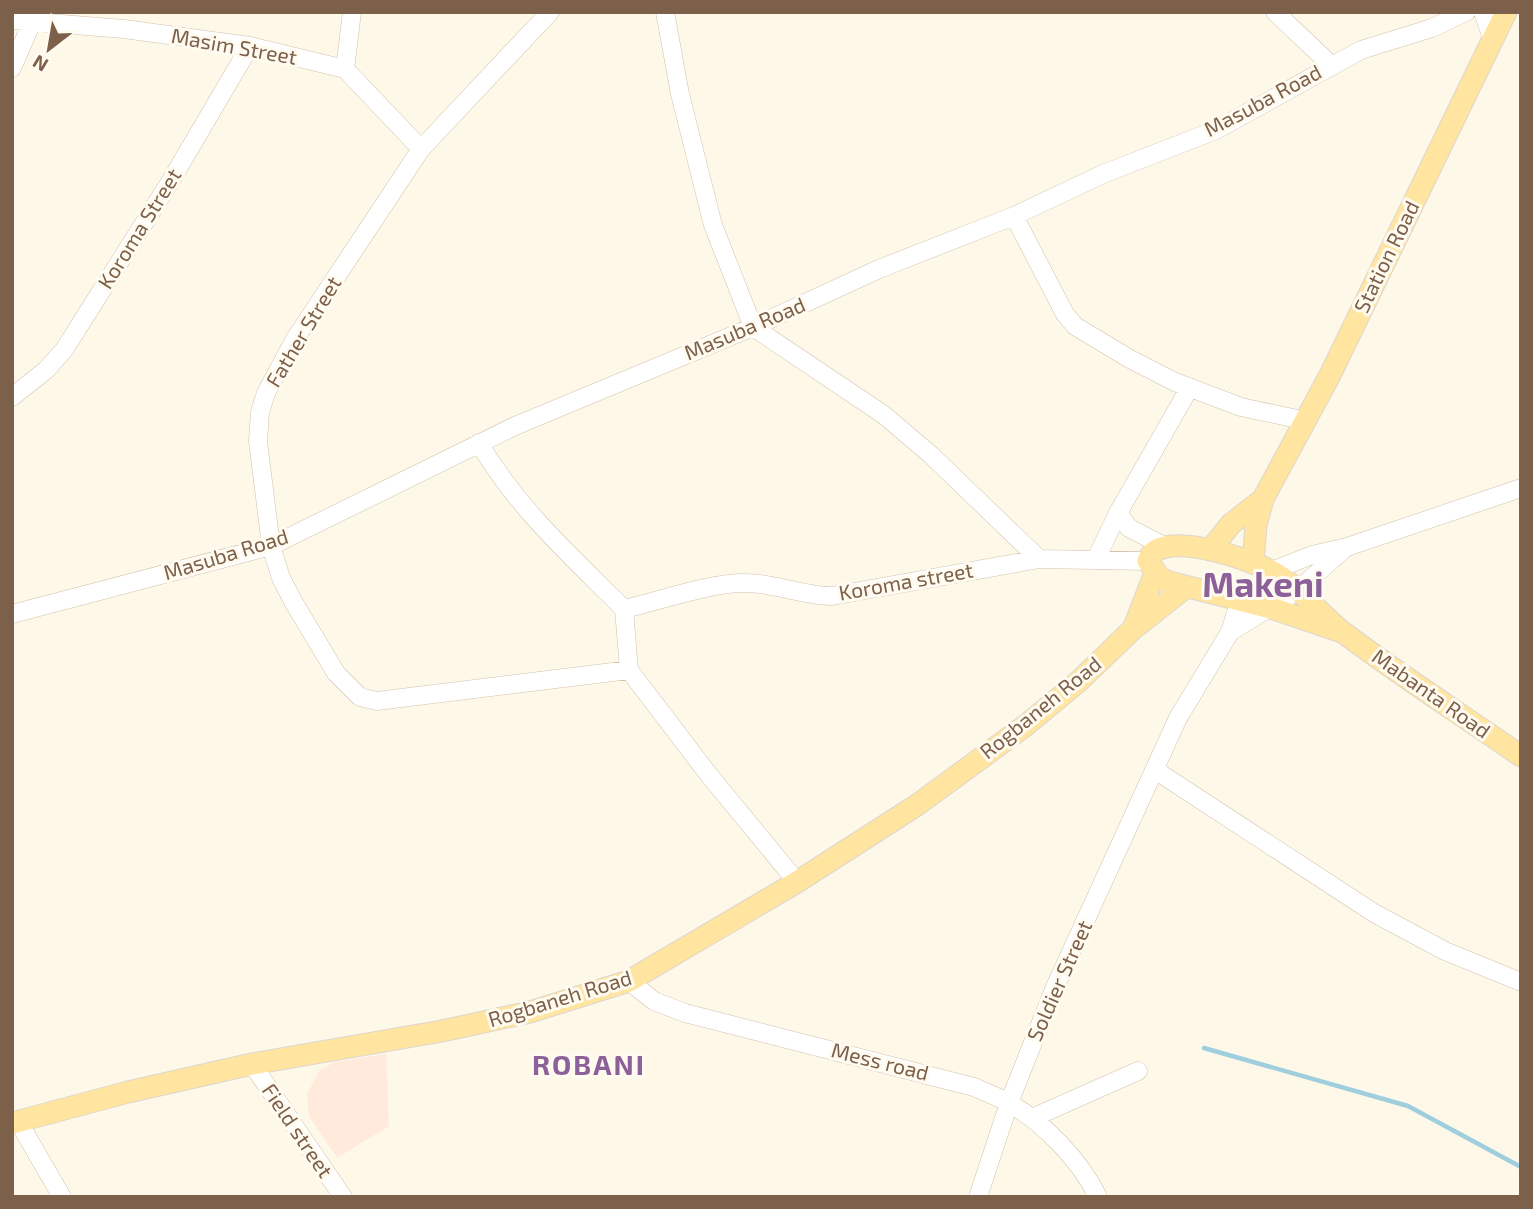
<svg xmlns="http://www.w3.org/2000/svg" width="1533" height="1209" viewBox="0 0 1533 1209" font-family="'Exo 2',sans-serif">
	<rect width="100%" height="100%" fill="#fef8e9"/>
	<path fill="#ffeadc" d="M386 1054 389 1126 337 1158 309 1116 307 1094 320 1070 335 1062Z"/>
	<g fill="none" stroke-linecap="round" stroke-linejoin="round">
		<path stroke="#9fcede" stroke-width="4.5" d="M1204 1048 1408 1106 1521 1167"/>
		<defs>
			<path id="minor" d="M550 12 421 149 295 339 266 393 260 412 258 441 271 546 281 578 294 603 336 673 360 697 377 701 629 670
				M665 12 680 94 713 225 753 327 884 415 931 455 1039 559
				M1275 12 1331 65
				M1483 12 1492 38
				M12 20 124 29 250 46 345 69 421 149
				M12 68 33 20
				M345 69 352 12
				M1014 216 1065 314 1075 326 1130 359 1175 382 1241 407 1307 421
				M12 397 46 370 64 350 170 182 250 46
				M479 443C518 509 571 556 624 609L629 670 709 775 797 882
				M1118 513 1129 528 1164 546
				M1096 559 1118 513 1190 387
				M1272 571 1312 555 1347 547 1521 488
				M624 609C659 601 713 582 746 583 775 583 803 596 832 596L1039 559 1148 561
				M12 614 271 546 515 426 753 327 879 269 1014 216 1103 174 1216 130 1361 50 1432 28 1466 12
				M1230 632 1298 590 1344 549
				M1155 770 1374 913 1445 951 1521 982
				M629 981 654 1001 685 1013 974 1087C985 1092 998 1097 1009 1103 1044 1123 1080 1160 1098 1197
				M252 1064 343 1197
				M1032 1118 1138 1071
				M18 1121 62 1197
				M978 1197 1009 1103 1055 987 1178 718 1230 632 1240 600"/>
			<path id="major" d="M1210 550 1231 524 1263 499
				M1253 563 1256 525 1263 499 1330 375 1506 12
				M1134 627 1155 573
				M1342 632 1271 608 1169 582 1159 577 1148 561C1158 527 1249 559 1271 571 1300 586 1319 614 1344 633 1401 676 1462 715 1521 756
				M12 1123 128 1092 252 1064 442 1031 530 1012 629 981 797 882 917 805 1025 726 1078 682 1133 629 1185 588"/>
		</defs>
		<use href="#minor" stroke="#d3c1ac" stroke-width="19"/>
		<use href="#major" stroke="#ddd6d0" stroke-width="23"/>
		<use href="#minor" stroke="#fff" stroke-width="18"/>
		<use href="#major" stroke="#ffe59f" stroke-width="21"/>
	</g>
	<g text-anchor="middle" stroke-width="6" stroke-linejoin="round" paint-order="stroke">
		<g font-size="21" fill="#7d6049" stroke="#fffbf1">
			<text transform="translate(234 47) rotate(10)" y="7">Masim Street</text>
			<text transform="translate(1263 101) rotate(-28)" y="7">Masuba Road</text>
			<text transform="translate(140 229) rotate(-58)" y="7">Koroma Street</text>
			<text transform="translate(1387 257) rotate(-64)" y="7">Station Road</text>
			<text transform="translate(745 329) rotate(-23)" y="7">Masuba Road</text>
			<text transform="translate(304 332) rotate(-59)" y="7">Father Street</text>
			<text transform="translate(226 555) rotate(-17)" y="7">Masuba Road</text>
			<text transform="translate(906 582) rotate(-10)" y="7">Koroma street</text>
			<text transform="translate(1431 694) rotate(35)" y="7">Mabanta Road</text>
			<text transform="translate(1041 708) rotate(-39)" y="7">Rogbaneh Road</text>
			<text transform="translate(1060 981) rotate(-66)" y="7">Soldier Street</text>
			<text transform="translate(560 999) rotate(-17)" y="7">Rogbaneh Road</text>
			<text transform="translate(880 1062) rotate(14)" y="7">Mess road</text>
			<text transform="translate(297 1131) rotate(56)" y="7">Field street</text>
		</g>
		<g font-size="28" font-weight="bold" letter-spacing="2" fill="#8c6199" stroke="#fffbf1">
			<text x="589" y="1075">ROBANI</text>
		</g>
		<g font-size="35" font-weight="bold" fill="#8c6199" stroke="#fffbf1">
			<text x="1263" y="597">Makeni</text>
		</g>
	</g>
	<rect width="1533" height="1209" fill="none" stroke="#7d6049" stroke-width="28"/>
	<g transform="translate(49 49) rotate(211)" stroke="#fffbf1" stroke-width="5" paint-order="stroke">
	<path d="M0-5L12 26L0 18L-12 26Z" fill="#7d6049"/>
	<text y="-10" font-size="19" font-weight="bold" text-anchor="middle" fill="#7d6049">N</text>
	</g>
</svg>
